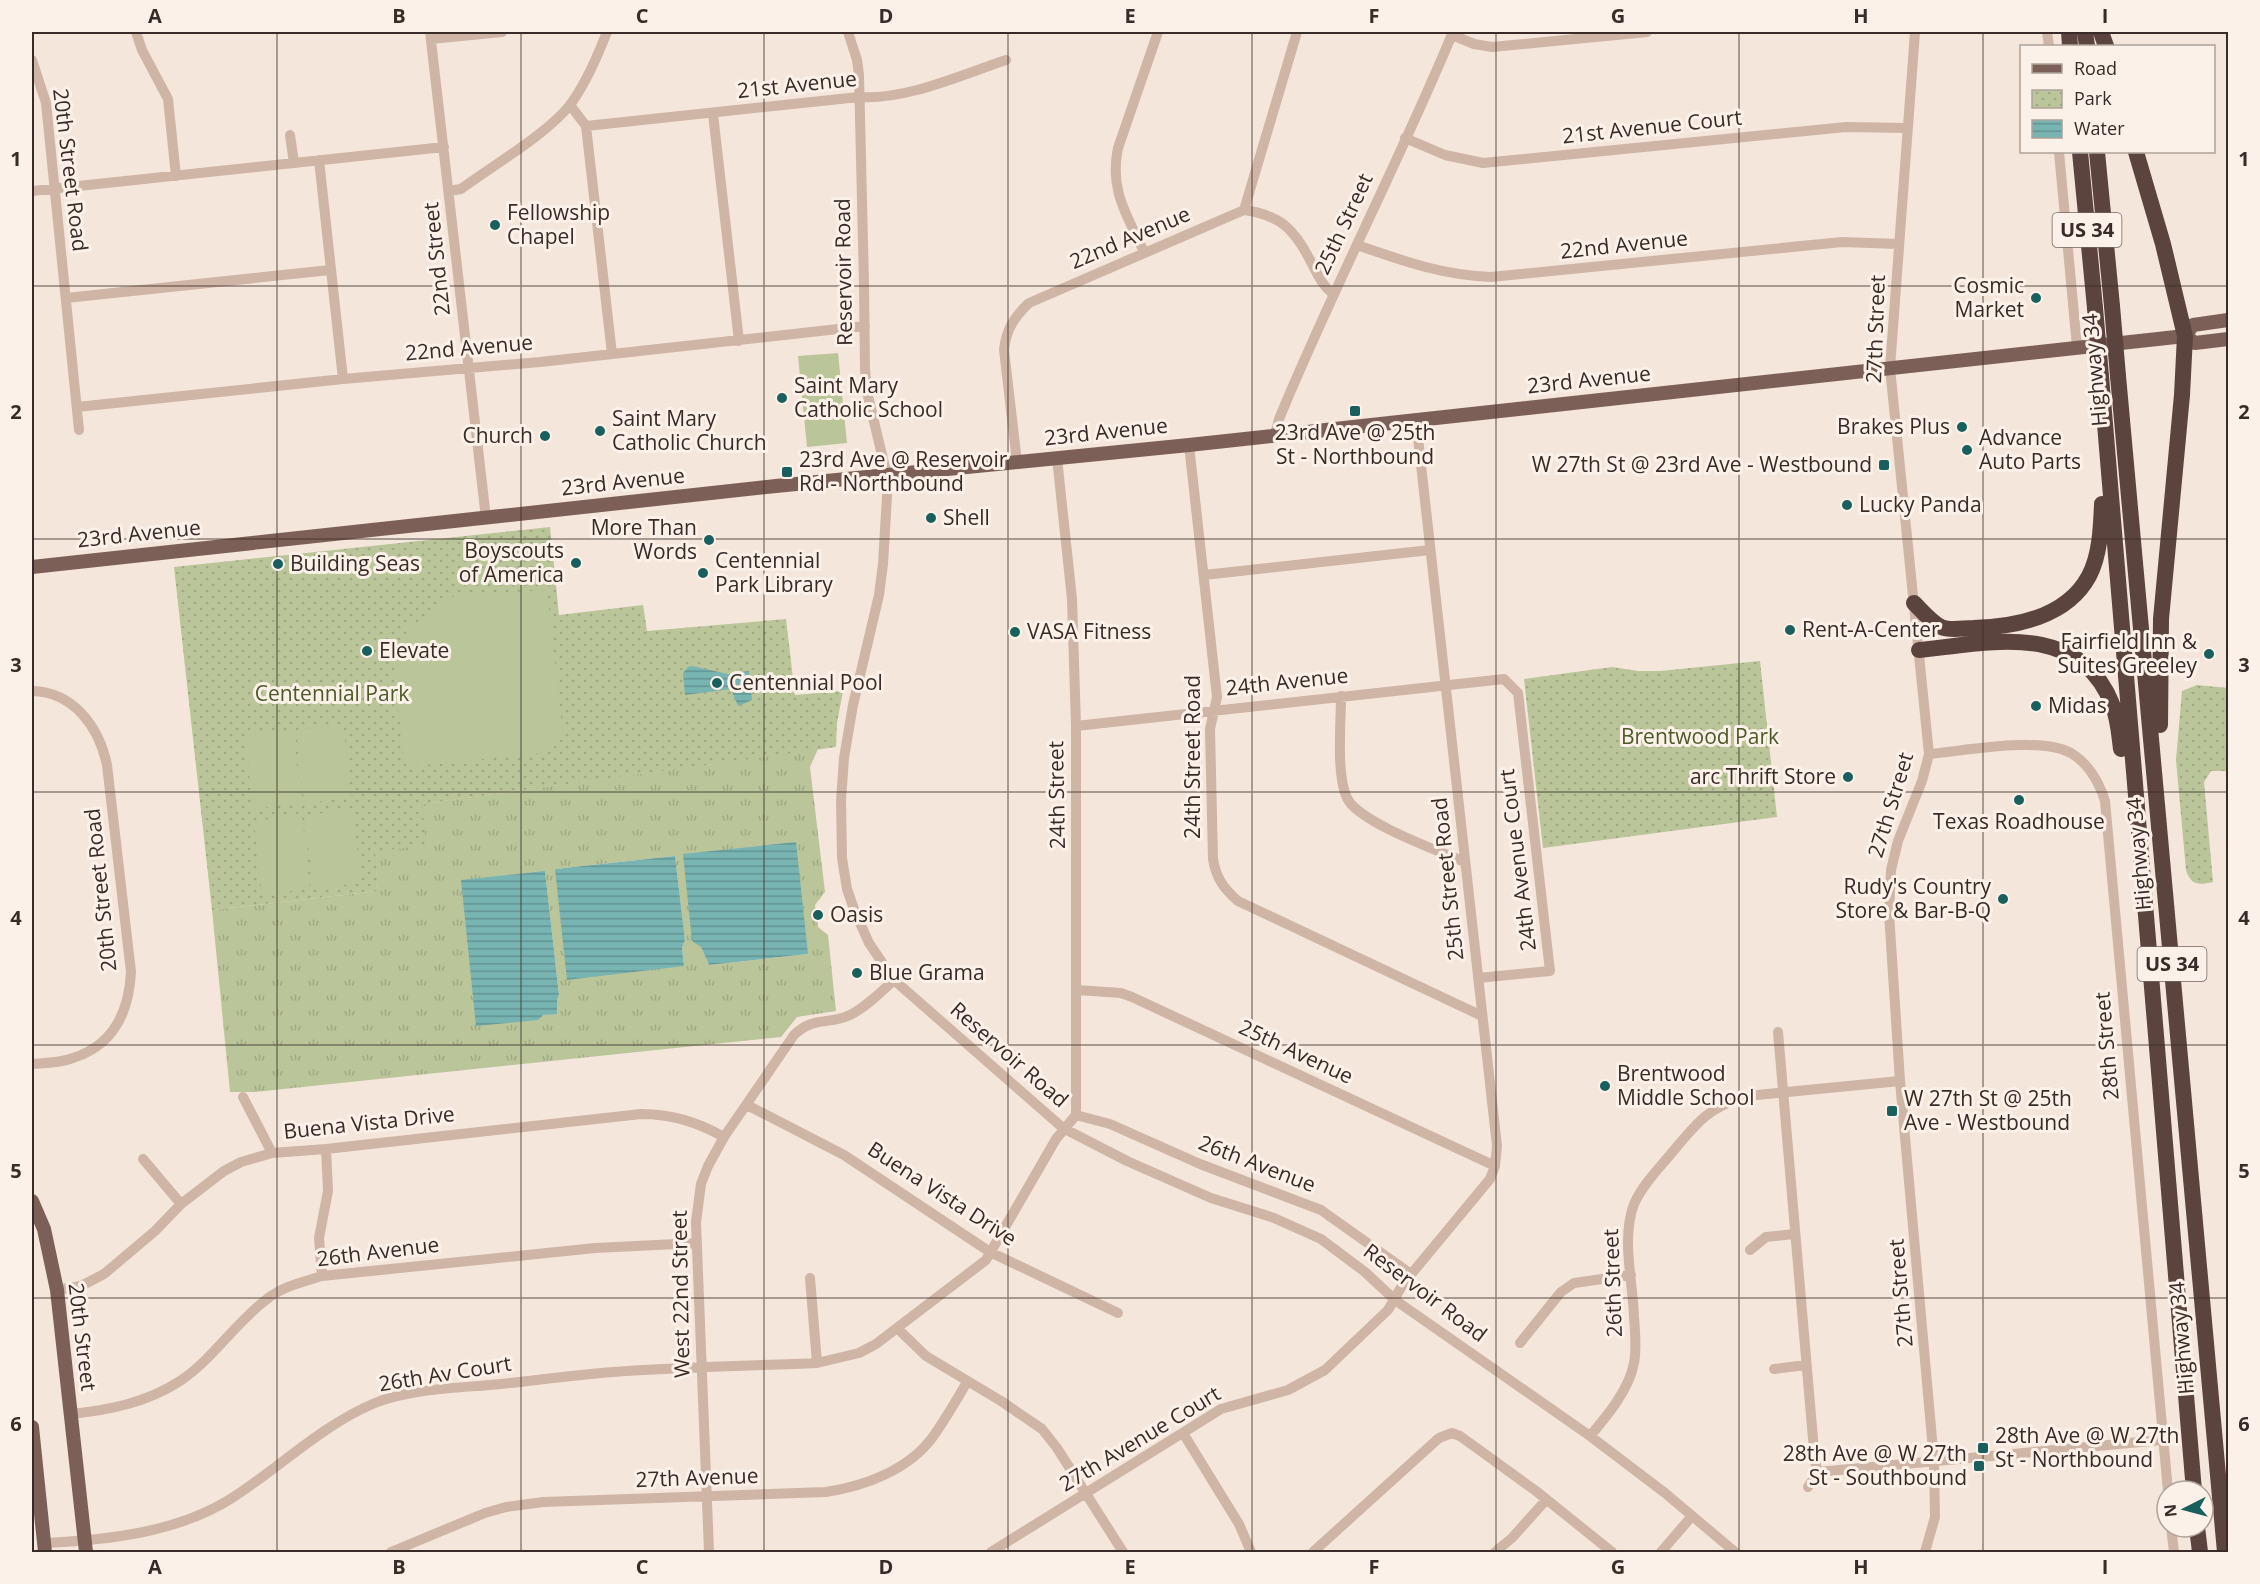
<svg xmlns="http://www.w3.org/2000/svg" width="2260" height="1584" viewBox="0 0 2260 1584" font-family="'Open Sans',sans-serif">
	<defs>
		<pattern id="grass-tufts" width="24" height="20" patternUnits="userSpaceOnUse" patternTransform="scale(1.5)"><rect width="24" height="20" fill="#bac599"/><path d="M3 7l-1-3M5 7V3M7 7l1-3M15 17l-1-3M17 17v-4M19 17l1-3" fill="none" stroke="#a1a984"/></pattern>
		<pattern id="park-dots" width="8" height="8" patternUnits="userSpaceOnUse" patternTransform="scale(1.5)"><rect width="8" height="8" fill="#bac599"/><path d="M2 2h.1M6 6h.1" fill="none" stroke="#a1a984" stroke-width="1.8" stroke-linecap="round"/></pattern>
		<pattern id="water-rules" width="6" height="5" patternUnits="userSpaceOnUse" patternTransform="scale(1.5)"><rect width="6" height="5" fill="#77b4b2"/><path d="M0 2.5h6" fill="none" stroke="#639391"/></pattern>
	</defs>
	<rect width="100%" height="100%" fill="#f4e6db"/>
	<path fill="url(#grass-tufts)" fill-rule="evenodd" d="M818 749 810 767 825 892 815 905 818 927 828 935 836 1011 797 1017 781 1037 255 1092H230L212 910 378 891 374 851 421 804ZM675 856 685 940 682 948 684 966 555 869ZM545 871 559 995 557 1000V1013L543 1015ZM701 947 808 954 709 965Z"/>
	<path fill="url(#park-dots)" d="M550 527 559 615 643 605 647 631 786 619 795 695 843 691 837 723 836 747 422 804 426 846 375 851 378 891 212 910 174 567Z
		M1760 661 1777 817 1543 848 1524 679 1612 667 1638 671H1660Z
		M2197 685 2228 688V771H2211L2204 782 2213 882C2199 885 2191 886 2186 870L2176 760 2182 691Z"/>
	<path fill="#bac599" d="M838 353 847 443 807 447 798 356Z
		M547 590 563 736 550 752 406 767 393 673 408 628 454 596Z
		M343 724 352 798 304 803 296 730Z
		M293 730 301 803 253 809 245 735Z
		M353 810 361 883 313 888 305 815Z
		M302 815 310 889 262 894 254 821Z"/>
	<path fill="url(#water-rules)" d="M692 666 728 674 749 671 752 700 738 706 731 689 685 695 683 673 688 667Z
		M796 842 808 954 709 965 701 947 692 941 683 854Z
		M675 856 685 940 682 948 684 966 567 980 555 869Z
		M545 871 559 995 557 1000V1014L543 1015 538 1020 476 1026 461 880Z"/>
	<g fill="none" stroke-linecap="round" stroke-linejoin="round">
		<path stroke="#ceb5a6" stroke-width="10" d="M136 32 142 50 168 99 176 176
			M430 32 486 518
			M848 32 857 60 859 75 864 284 865 369 867 392 887 476V496L883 564 879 595 853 705 844 758 841 801 842 858 847 889 855 912 869 943 894 980 1063 1128 1127 1161 1211 1198 1274 1218 1321 1239 1365 1272 1395 1300 1590 1436 1665 1493 1735 1552
			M1915 32 1890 368 1929 754 1922 781 1898 841 1891 870 1889 913 1900 1081 1934 1461 1935 1517 1925 1552
			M2047 32 2049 46
			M1452 35 1474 44 1492 47 1647 32
			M431 39 502 32
			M32 60 46 103 79 430
			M570 105 586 126 612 354
			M713 114 739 341
			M586 126 859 97C907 100 961 75 1006 60
			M290 135 294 163
			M1405 138 1445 155 1483 163 1846 127 1908 128
			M2059 152 2077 347
			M319 160 343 379
			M32 191 444 147
			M449 191 461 189C492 166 547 134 570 105 586 83 597 57 607 32
			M1244 210 1297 32
			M1357 245C1403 261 1442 275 1491 277L1842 242 1899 244
			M1144 252C1127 215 1109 190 1118 148L1158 32
			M66 298 330 270
			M77 407 343 379 540 362 865 326
			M1275 435 1279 419C1333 288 1399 162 1453 32
			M1189 445 1217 697 1210 729 1213 859C1216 878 1224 889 1238 901L1482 1016
			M1017 462 1004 350C1006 330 1014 317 1029 303L1244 210C1281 215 1295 230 1311 262 1318 275 1322 285 1332 293
			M1204 575 1430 550
			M32 691C74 692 99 727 107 765L131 972C129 1011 114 1045 73 1058 60 1063 45 1063 32 1064
			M1341 696C1341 723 1336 775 1347 798 1358 822 1439 851 1465 862
			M1076 726 1504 679 1518 693 1550 971 1478 978
			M1929 754C1965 751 2040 736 2071 753 2089 764 2099 782 2105 801L2168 1491
			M1077 990 1121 993 1132 997 1495 1166
			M1778 1032 1815 1462 1818 1472 1808 1487
			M243 1097 272 1153
			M747 1105 844 1155 990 1252 1118 1313
			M1076 1115 1110 1124 1200 1164 1321 1210 1411 1274
			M143 1159 181 1204
			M1750 1250 1766 1237 1794 1234
			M322 1276 319 1238 328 1191 326 1149
			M810 1278 817 1363
			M57 1290 81 1286 104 1274 155 1231 181 1204 224 1171 241 1162 272 1153 326 1149 641 1114C672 1114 697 1122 724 1137
			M898 1329 926 1356 1001 1401 1042 1429 1057 1448 1123 1552
			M1520 1343 1561 1292 1574 1283 1631 1275
			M1774 1369 1806 1365
			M71 1414C109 1410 146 1403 180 1381 213 1359 235 1323 267 1299 283 1286 303 1282 322 1276L595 1248 697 1243
			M1183 1433 1239 1524 1251 1552
			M1590 1436C1607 1416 1629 1390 1634 1363 1637 1348 1635 1332 1634 1317 1633 1281 1621 1239 1634 1204 1643 1184 1661 1166 1675 1149 1699 1120 1709 1108 1746 1096L1900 1081
			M1818 1472 2162 1440
			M2171 1527 2174 1552
			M44 1543C107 1540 177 1533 232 1498 279 1468 322 1425 375 1403 412 1388 462 1388 501 1384 538 1380 576 1375 613 1372 681 1367 749 1366 817 1363L859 1353 876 1344 986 1260 1056 1139 1076 1115V726L1072 599 1057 458
			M391 1552 485 1513 506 1507 543 1502 826 1492C865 1486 908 1470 932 1438 945 1420 956 1401 967 1382
			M709 1552 696 1222 701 1184 708 1166 724 1137 794 1035C813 1016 829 1025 850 1015 866 1007 881 992 894 980
			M991 1552 1221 1409 1288 1390 1325 1370 1388 1310 1403 1284 1490 1179 1495 1166 1497 1146 1416 420
			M1313 1552 1439 1438 1452 1433 1460 1436 1536 1491 1612 1552
			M1495 1552 1512 1538 1546 1500
			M1661 1552 1692 1516"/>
		<path stroke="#7c6057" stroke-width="14" d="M2185 336 2193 325 2228 320
			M32 567 776 486 1189 445 2185 336 2195 343 2228 339
			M32 1201 44 1229 57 1290 86 1552
			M32 1427 45 1552"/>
		<path stroke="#5b443e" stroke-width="16" d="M2069 32 2070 46
			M2085 32 2087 46
			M2101 32 2106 46
			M2080 152 2095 308
			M2097 152 2112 306
			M2136 152 2163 244 2185 336 2182 395 2161 619 2160 725
			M2101 376 2194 1491
			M2118 376 2225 1552
			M1914 603C1922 611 1931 622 1941 627 1950 631 1963 628 1973 628 2015 627 2067 617 2089 576 2100 555 2101 528 2102 504
			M1919 650C1988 643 2079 620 2112 704 2118 717 2119 734 2121 749
			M2197 1527 2200 1552"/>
		<path stroke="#5b443e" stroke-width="16" d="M2112 306 2118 376
			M2095 308 2101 376"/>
	</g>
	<path fill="none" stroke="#392b27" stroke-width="1.5" stroke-opacity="0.55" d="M277 32V1552M521 32V1552M764 32V1552M1008 32V1552M1252 32V1552M1496 32V1552M1739 32V1552M1983 32V1552M32 286H2228M32 539H2228M32 792H2228M32 1045H2228M32 1298H2228"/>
	<g fill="#195f5d" stroke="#fbf1e8" stroke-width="2">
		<circle cx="495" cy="225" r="6"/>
		<circle cx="2036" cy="298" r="6"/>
		<circle cx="782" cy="398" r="6"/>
		<rect x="1349" y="405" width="12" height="12" rx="3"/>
		<circle cx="1962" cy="427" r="6"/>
		<circle cx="600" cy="431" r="6"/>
		<circle cx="545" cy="436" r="6"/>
		<circle cx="1967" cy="450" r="6"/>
		<rect x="1878" y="459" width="12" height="12" rx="3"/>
		<rect x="781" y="466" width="12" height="12" rx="3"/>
		<circle cx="1847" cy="505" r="6"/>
		<circle cx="931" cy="518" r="6"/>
		<circle cx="709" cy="540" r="6"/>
		<circle cx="576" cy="563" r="6"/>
		<circle cx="278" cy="564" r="6"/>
		<circle cx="703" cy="573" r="6"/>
		<circle cx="1790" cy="630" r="6"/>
		<circle cx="1015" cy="632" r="6"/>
		<circle cx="367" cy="651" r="6"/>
		<circle cx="2209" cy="654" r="6"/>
		<circle cx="717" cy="683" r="6"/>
		<circle cx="2036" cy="706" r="6"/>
		<circle cx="1848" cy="777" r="6"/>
		<circle cx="2019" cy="800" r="6"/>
		<circle cx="2003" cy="899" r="6"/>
		<circle cx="818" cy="915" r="6"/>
		<circle cx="857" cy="973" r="6"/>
		<circle cx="1605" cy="1086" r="6"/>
		<rect x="1886" y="1105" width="12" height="12" rx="3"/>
		<rect x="1977" y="1442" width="12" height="12" rx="3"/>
		<rect x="1973" y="1460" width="12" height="12" rx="3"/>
	</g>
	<g text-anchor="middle" stroke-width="6" stroke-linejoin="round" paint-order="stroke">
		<g fill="#fbf1e8" stroke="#736661" stroke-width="1.5">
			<rect x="2052.5" y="213" width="69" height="34" rx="4.5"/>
			<rect x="2137.5" y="947" width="69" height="34" rx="4.5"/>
		</g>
		<g font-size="20" font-weight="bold" fill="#392b27">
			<text x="2087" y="237">US 34</text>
			<text x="2172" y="971">US 34</text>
		</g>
		<g font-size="21" fill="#392b27" stroke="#fbf1e8">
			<text transform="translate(797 85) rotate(-6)" y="7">21st Avenue</text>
			<text transform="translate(1652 127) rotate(-6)" y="7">21st Avenue Court</text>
			<text transform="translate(70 170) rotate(83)" y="7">20th Street Road</text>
			<text transform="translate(1344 224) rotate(-65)" y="7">25th Street</text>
			<text transform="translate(1130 238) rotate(-23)" y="7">22nd Avenue</text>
			<text transform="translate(1624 245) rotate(-6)" y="7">22nd Avenue</text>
			<text transform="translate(437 259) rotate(-96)" y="7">22nd Street</text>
			<text transform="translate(844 272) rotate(-91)" y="7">Reservoir Road</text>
			<text transform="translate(1876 329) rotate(-88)" y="7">27th Street</text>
			<text transform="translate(469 348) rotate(-5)" y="7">22nd Avenue</text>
			<text transform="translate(2095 370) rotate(-95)" y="7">Highway 34</text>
			<text transform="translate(1589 380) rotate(-6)" y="7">23rd Avenue</text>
			<text transform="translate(1106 432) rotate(-6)" y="7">23rd Avenue</text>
			<text transform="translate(623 482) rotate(-6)" y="7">23rd Avenue</text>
			<text transform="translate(139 534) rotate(-6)" y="7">23rd Avenue</text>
			<text transform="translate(1287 682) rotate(-6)" y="7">24th Avenue</text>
			<text transform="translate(1193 757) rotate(-90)" y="7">24th Street Road</text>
			<text transform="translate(1057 795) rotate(-91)" y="7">24th Street</text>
			<text transform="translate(1891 805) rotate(-73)" y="7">27th Street</text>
			<text transform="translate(2139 854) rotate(-95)" y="7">Highway 34</text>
			<text transform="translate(1518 860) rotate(-97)" y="7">24th Avenue Court</text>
			<text transform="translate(1448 879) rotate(-96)" y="7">25th Street Road</text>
			<text transform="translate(101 890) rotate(-96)" y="7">20th Street Road</text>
			<text transform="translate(2107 1046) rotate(-95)" y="7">28th Street</text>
			<text transform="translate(1296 1052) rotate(25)" y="7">25th Avenue</text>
			<text transform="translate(1009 1055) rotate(41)" y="7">Reservoir Road</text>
			<text transform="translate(369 1123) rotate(-6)" y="7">Buena Vista Drive</text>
			<text transform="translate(1257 1164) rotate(21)" y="7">26th Avenue</text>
			<text transform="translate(942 1194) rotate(33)" y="7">Buena Vista Drive</text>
			<text transform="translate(378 1252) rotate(-7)" y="7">26th Avenue</text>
			<text transform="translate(1613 1283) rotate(-92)" y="7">26th Street</text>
			<text transform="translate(1425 1293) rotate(37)" y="7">Reservoir Road</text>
			<text transform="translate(1901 1293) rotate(-95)" y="7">27th Street</text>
			<text transform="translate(681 1294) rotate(-91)" y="7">West 22nd Street</text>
			<text transform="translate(82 1337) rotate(83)" y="7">20th Street</text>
			<text transform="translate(2182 1338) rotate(-95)" y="7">Highway 34</text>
			<text transform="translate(445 1374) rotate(-9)" y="7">26th Av Court</text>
			<text transform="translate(1140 1439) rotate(-31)" y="7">27th Avenue Court</text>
			<text transform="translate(697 1478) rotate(-2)" y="7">27th Avenue</text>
		</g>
		<g font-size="21" fill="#392b27" stroke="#fbf1e8" text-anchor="start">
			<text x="507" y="220">Fellowship<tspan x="507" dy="24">Chapel</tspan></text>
			<text x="2024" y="293" text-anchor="end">Cosmic<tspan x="2024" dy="24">Market</tspan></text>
			<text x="794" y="393">Saint Mary<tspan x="794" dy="24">Catholic School</tspan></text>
			<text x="612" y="426">Saint Mary<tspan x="612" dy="24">Catholic Church</tspan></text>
			<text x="1950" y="434" text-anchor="end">Brakes Plus</text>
			<text x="1355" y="440" text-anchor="middle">23rd Ave @ 25th<tspan x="1355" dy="24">St - Northbound</tspan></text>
			<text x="533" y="443" text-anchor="end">Church</text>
			<text x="1979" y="445">Advance<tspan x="1979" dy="24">Auto Parts</tspan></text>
			<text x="799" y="467">23rd Ave @ Reservoir<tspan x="799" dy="24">Rd - Northbound</tspan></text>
			<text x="1872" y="472" text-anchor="end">W 27th St @ 23rd Ave - Westbound</text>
			<text x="1859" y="512">Lucky Panda</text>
			<text x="943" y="525">Shell</text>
			<text x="697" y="535" text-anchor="end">More Than<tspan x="697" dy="24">Words</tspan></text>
			<text x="564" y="558" text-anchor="end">Boyscouts<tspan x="564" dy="24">of America</tspan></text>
			<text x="715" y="568">Centennial<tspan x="715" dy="24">Park Library</tspan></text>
			<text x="290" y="571">Building Seas</text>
			<text x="1802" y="637">Rent-A-Center</text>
			<text x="1027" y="639">VASA Fitness</text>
			<text x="2197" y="649" text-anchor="end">Fairfield Inn &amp;<tspan x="2197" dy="24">Suites Greeley</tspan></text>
			<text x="379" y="658">Elevate</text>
			<text x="729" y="690">Centennial Pool</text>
			<text x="2048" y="713">Midas</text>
			<text x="1836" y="784" text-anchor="end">arc Thrift Store</text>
			<text x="2019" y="829" text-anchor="middle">Texas Roadhouse</text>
			<text x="1991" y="894" text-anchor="end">Rudy's Country<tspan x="1991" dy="24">Store &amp; Bar-B-Q</tspan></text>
			<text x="830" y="922">Oasis</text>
			<text x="869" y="980">Blue Grama</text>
			<text x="1617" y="1081">Brentwood<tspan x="1617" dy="24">Middle School</tspan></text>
			<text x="1904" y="1106">W 27th St @ 25th<tspan x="1904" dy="24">Ave - Westbound</tspan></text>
			<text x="1995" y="1443">28th Ave @ W 27th<tspan x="1995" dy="24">St - Northbound</tspan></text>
			<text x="1967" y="1461" text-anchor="end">28th Ave @ W 27th<tspan x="1967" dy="24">St - Southbound</tspan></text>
		</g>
		<g font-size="21" fill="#4c5a29" stroke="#fbf1e8">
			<text x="332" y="701">Centennial Park</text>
			<text x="1700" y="744">Brentwood Park</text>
		</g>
	</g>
	<rect width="2260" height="1584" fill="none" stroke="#fbf1e8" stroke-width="66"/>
	<rect x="2020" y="45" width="195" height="108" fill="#fbf1e8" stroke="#ada29b" stroke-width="1.5"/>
	<rect x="2032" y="64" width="30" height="9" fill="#7c6057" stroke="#ada29b" stroke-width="1.5"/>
	<text x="2074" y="75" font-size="18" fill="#392b27">Road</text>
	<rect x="2032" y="90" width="30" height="18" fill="url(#park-dots)" stroke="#ada29b" stroke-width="1.5"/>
	<text x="2074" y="105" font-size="18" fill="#392b27">Park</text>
	<rect x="2032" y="120" width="30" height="18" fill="url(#water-rules)" stroke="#ada29b" stroke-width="1.5"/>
	<text x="2074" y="135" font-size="18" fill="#392b27">Water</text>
	<g transform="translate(2185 1509) rotate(264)"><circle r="28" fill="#fbf1e8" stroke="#ada29b" stroke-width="1.5"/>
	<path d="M0-4.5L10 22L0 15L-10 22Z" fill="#195f5d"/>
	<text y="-9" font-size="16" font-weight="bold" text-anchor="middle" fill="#392b27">N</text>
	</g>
	<rect x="33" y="33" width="2194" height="1518" fill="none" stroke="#392b27" stroke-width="2"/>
	<g font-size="20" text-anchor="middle" font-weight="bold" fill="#392b27">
		<text x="155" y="23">A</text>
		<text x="399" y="23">B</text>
		<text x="642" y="23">C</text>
		<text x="886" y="23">D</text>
		<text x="1130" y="23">E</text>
		<text x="1374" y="23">F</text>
		<text x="1618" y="23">G</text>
		<text x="1861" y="23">H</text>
		<text x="2105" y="23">I</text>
		<text x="16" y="166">1</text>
		<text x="2244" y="166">1</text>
		<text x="16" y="419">2</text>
		<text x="2244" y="419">2</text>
		<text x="16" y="672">3</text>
		<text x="2244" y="672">3</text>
		<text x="16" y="925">4</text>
		<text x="2244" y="925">4</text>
		<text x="16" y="1178">5</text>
		<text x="2244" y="1178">5</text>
		<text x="16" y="1431">6</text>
		<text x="2244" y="1431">6</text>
		<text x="155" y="1574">A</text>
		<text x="399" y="1574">B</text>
		<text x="642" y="1574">C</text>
		<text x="886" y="1574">D</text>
		<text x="1130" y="1574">E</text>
		<text x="1374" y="1574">F</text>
		<text x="1618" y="1574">G</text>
		<text x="1861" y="1574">H</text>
		<text x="2105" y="1574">I</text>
	</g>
</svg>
